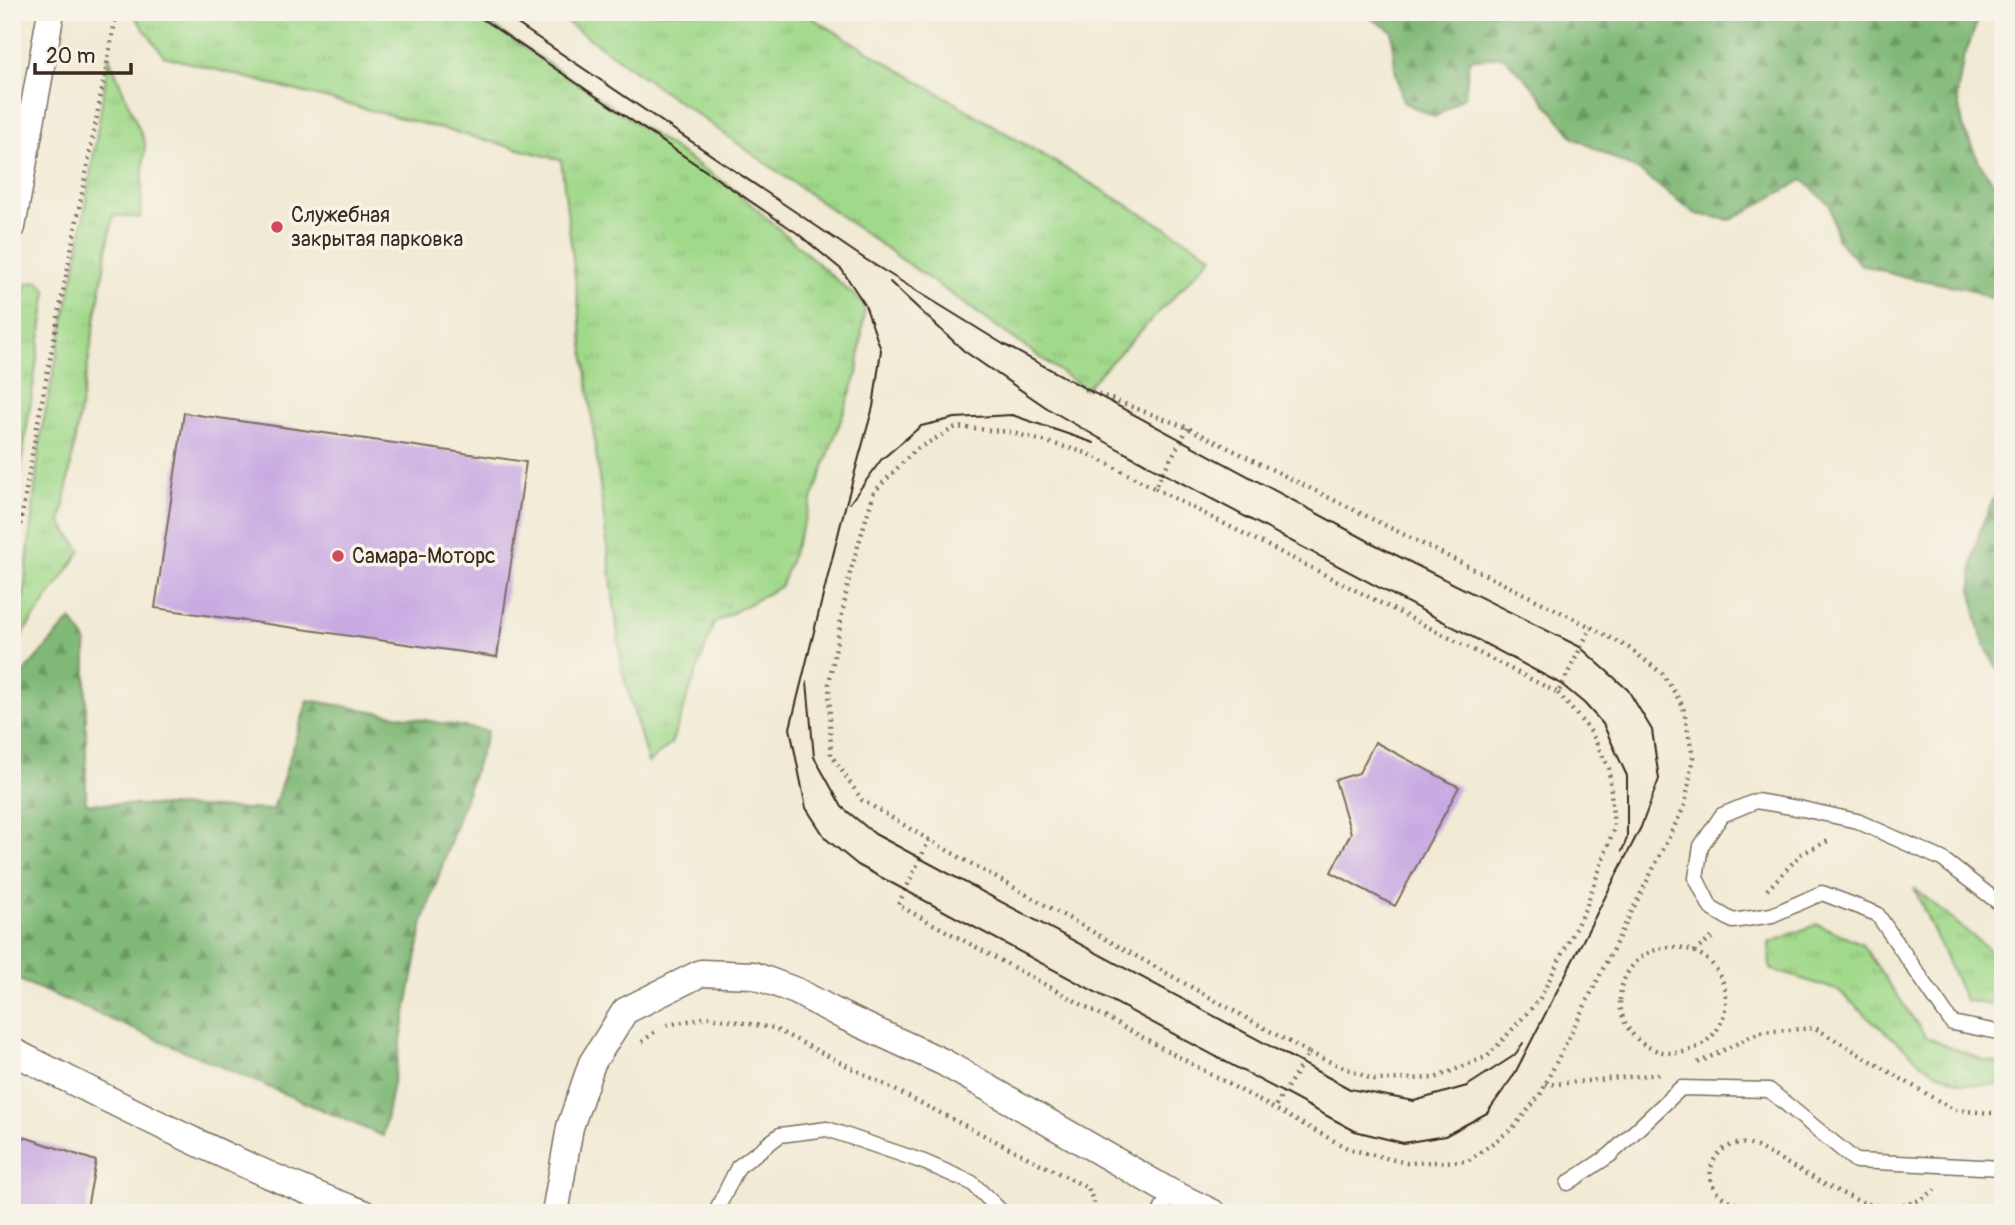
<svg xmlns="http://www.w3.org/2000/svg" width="2015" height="1225" viewBox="0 0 2015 1225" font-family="Pangolin,sans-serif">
	<defs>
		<pattern id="grass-tufts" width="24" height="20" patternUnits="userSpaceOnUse" patternTransform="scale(1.75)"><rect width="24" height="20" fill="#a1d98b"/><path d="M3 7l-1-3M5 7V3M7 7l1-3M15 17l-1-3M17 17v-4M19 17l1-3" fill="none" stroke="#8cba78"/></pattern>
		<pattern id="forest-firs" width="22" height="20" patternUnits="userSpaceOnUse" patternTransform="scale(1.75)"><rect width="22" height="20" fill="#80b977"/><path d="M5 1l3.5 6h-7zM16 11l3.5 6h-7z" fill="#6a9761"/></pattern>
	</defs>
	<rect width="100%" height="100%" fill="#f7f3e8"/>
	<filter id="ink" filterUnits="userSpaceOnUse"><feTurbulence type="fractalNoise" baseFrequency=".0143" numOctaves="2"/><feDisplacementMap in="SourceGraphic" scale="14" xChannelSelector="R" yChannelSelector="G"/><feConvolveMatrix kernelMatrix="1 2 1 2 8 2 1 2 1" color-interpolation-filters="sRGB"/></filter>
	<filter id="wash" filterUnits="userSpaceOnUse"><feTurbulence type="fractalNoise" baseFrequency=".00686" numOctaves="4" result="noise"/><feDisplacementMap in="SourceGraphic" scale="28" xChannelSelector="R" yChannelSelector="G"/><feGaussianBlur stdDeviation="1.57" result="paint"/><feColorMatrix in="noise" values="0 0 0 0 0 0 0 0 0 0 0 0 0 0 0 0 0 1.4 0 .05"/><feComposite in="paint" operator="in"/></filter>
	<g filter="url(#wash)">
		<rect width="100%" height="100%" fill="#f1ead4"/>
		<path fill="url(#grass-tufts)" stroke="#6e8254" stroke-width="2" d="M137 12H472L735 190 865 305 857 375 781 586 714 623 671 744 648 763 622 669 561 160 164 56 136 18Z
			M552 12H802L1213 256 1085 389Z
			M109 57 145 143 140 218 113 215 61 523 81 551 19 639 41 433 78 253Z
			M39 281 47 291 12 529V361L26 284Z
			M1914 888 2003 961V1008L1965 1000Z
			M1817 924 1861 943 1926 1037 1983 1060 2003 1065V1085L1963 1084 1926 1067 1837 990 1770 969 1769 943Z"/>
		<path fill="url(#forest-firs)" stroke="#5e724a" stroke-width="2" d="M1354 12H1981L1963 60 1957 96 1964 130 1979 162 2003 197V304L1969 289 1896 275 1860 264 1837 239 1830 205 1803 180 1731 220 1696 214 1639 171 1574 138 1529 82 1503 56 1469 60 1465 96 1435 117 1403 102 1395 68 1392 31 1362 13Z
			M2003 481V674C1979 650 1969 595 1973 562 1976 534 1989 506 2003 481Z
			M71 619 86 641V803L273 810 308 700 488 731 423 922 383 1136 12 977V694L14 683Z"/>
		<g id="blocks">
			<path fill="#c8a9e2" d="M184 413 526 462 497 657 155 608Z
				M1375 742 1459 787 1395 906 1331 872 1351 833 1335 780 1359 773Z
				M12 1133 96 1161 86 1213H35L12 1205Z"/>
		</g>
	</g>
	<g filter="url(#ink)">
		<use href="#blocks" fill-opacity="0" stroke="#7b6d5e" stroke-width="2"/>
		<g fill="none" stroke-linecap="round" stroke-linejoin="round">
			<defs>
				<path id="lane" d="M2003 906 1942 859 1857 821 1803 809 1756 801 1722 815 1701 846 1696 878 1711 908 1733 921 1772 915 1822 893 1877 914 1952 1023 2003 1033
					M1568 1183 1610 1155 1681 1088 1769 1090 1856 1161 2003 1168
					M715 1213 738 1167 780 1135 827 1129 924 1162 972 1183 1003 1213
					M1160 1213 1170 1192"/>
				<path id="street" d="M12 227 51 12
					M12 1051C127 1109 242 1168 363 1213
					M555 1213 570 1127 592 1063 625 1011 701 973 753 975 796 991 843 1016 943 1062 1170 1192 1213 1213"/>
			</defs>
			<use href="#lane" stroke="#7b6d5e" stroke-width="17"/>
			<use href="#street" stroke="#7b6d5e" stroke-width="29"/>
			<path stroke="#7b6d5e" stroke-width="4.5" stroke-dasharray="2 5" stroke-linecap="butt" d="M1085 389 1188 428 1591 627 1629 648 1663 674 1683 706 1693 757 1685 805 1540 1095 1512 1129 1468 1161 1407 1163 1349 1149 898 905 929 840 1309 1053 1274 1108
				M1188 428 1154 488 1558 693 1591 627
				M12 573 36 432 117 12
				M929 840 862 800 831 755 829 683 850 573 874 492 915 450 956 427 1010 432 1087 453 1154 488
				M1767 890 1801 854 1830 840
				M1620 1000a53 53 0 1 1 106 0a53 53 0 1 1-106 0Z
				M1694 952 1715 935
				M667 1025 709 1017 773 1028 1088 1188 1094 1203V1213
				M642 1042 657 1030
				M1309 1053 1374 1080 1435 1078 1488 1056 1539 1000 1586 907 1614 828 1609 769 1591 732 1558 693
				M1698 1063 1760 1032 1815 1028 1954 1110 2003 1114
				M1545 1085 1660 1074
				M1777 1213C1761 1209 1739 1207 1724 1198 1701 1184 1709 1149 1736 1144 1743 1142 1751 1145 1757 1147 1790 1164 1826 1187 1859 1201 1883 1210 1917 1208 1935 1189"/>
			<use href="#lane" stroke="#fff" stroke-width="14"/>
			<use href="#street" stroke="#fff" stroke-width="26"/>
			<path stroke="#3b2a1e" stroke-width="2" d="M472 12 797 233 842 270 865 305 881 350 873 407 844 511 790 728 806 808 826 839 858 865 1355 1131 1403 1143 1445 1136 1487 1113 1514 1075 1641 827 1659 779 1652 730 1628 690 1580 647 1374 544 1003 344 865 259 500 12
				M890 282 964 351 1050 410 1127 454 1561 684 1584 703 1603 724 1627 776V838L1622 851
				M850 503 881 460 921 426 955 418 1012 415 1094 443
				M807 682 814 757 842 807 875 834 1350 1089 1414 1101 1467 1086 1515 1055 1523 1043"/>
		</g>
	</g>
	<g fill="#d1495b" stroke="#f7f3e8" stroke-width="2.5">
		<circle cx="277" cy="227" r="7"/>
		<circle cx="338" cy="556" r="7"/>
	</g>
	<g text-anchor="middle" stroke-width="7" stroke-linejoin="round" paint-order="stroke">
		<g font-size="21" fill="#3b2a1e" stroke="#f7f3e8" text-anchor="start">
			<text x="291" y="222">Служебная<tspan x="291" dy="24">закрытая парковка</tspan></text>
			<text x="352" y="563">Самара-Моторс</text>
		</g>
	</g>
	<rect width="2015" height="1225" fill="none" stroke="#f7f3e8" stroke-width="42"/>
	<path d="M35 63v10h96v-10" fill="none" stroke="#3b2a1e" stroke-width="3.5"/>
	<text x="46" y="63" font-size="21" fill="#3b2a1e" stroke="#f7f3e8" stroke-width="5" paint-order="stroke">20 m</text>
</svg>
